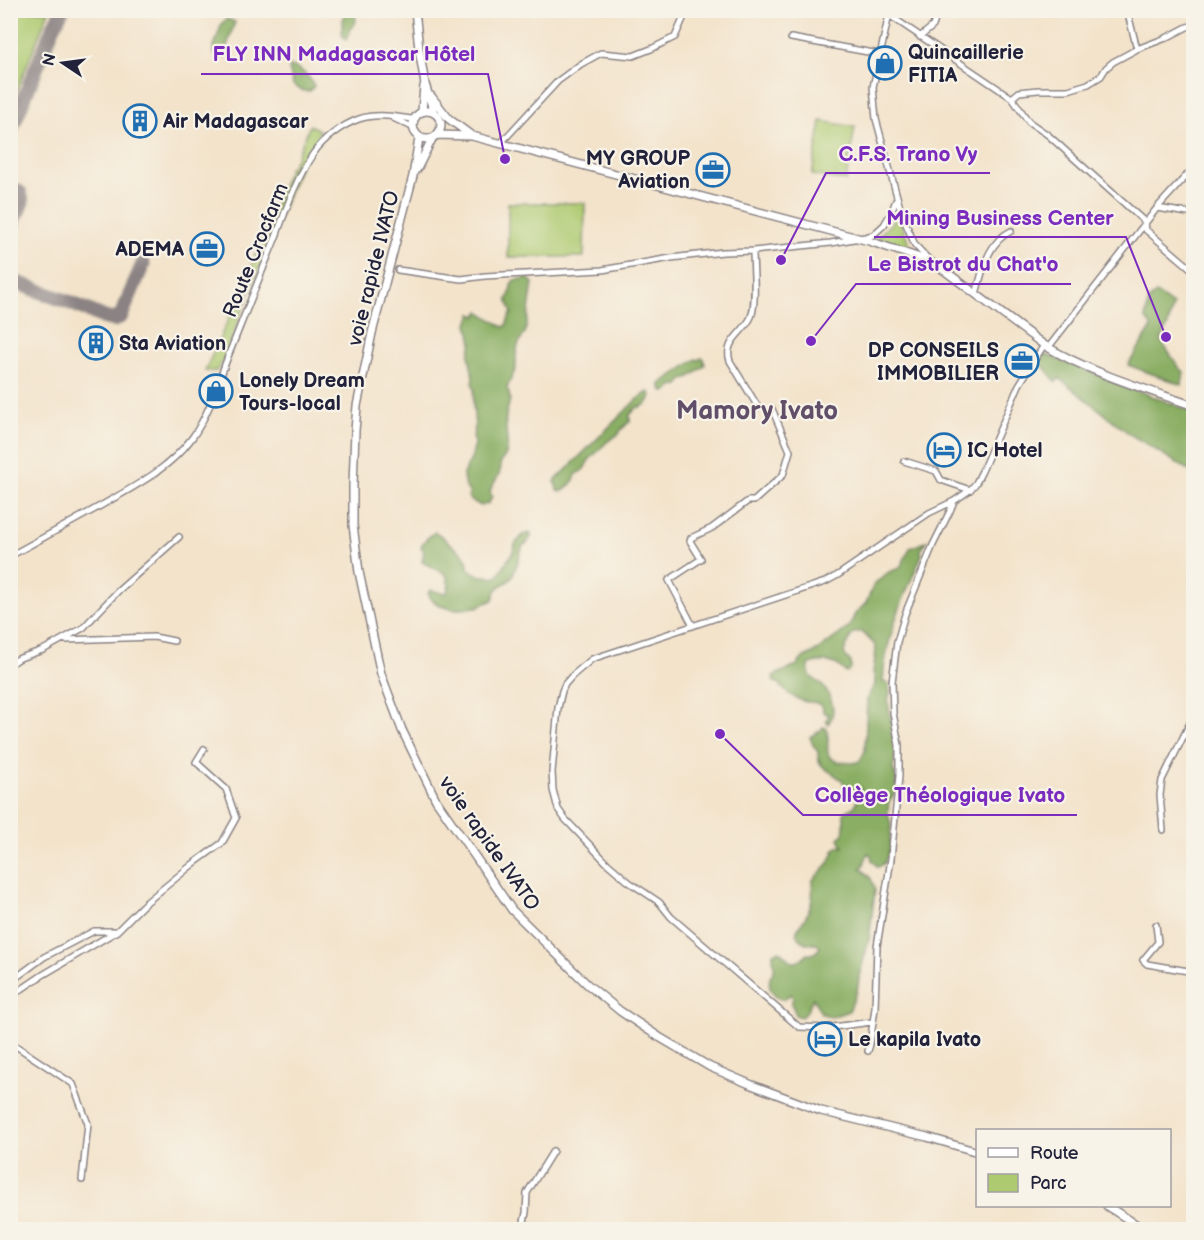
<svg xmlns="http://www.w3.org/2000/svg" width="1204" height="1240" viewBox="0 0 1204 1240" font-family="'Balsamiq Sans',sans-serif">
	<rect width="100%" height="100%" fill="#f7f3e8"/>
	<filter id="ink" filterUnits="userSpaceOnUse"><feTurbulence type="fractalNoise" baseFrequency=".0167" numOctaves="2"/><feDisplacementMap in="SourceGraphic" scale="12" xChannelSelector="R" yChannelSelector="G"/><feConvolveMatrix kernelMatrix="1 2 1 2 8 2 1 2 1" color-interpolation-filters="sRGB"/></filter>
	<filter id="wash" filterUnits="userSpaceOnUse"><feTurbulence type="fractalNoise" baseFrequency=".008" numOctaves="4" result="noise"/><feDisplacementMap in="SourceGraphic" scale="24" xChannelSelector="R" yChannelSelector="G"/><feGaussianBlur stdDeviation="1.35" result="paint"/><feColorMatrix in="noise" values="0 0 0 0 0 0 0 0 0 0 0 0 0 0 0 0 0 1.4 0 .05"/><feComposite in="paint" operator="in"/></filter>
	<g filter="url(#wash)">
		<rect width="100%" height="100%" fill="#f3e3cb"/>
		<path fill="#aeca71" stroke="#687656" stroke-width="1.5" d="M11 10 49 11 11 105 10 11Z
			M821 121 855 127 846 181 812 175Z
			M310 125 319 130C318 143 308 153 301 163L222 363 216 371H205L246 280 284 181 290 167 293 165Z
			M508 203H585L584 257H508Z
			M898 216 911 248 877 238Z"/>
		<path fill="#8aae63" stroke="#56684f" stroke-width="1.5" d="M347 10 355 11 356 21 353 27 351 28 346 40 342 35C343 31 342 29 342 25 342 20 345 15 347 10Z
			M227 19 235 22 227 46 230 54 222 58 213 53V49L222 23Z
			M290 66C300 68 310 76 314 86 310 96 300 90 293 85L289 69Z
			M525 277 528 278 533 283 526 331 518 345 516 355V368L507 388C513 401 508 403 506 416 504 428 509 439 507 451 506 456 502 459 500 464L501 467 499 475 491 488 490 492 492 496 489 503 481 506 470 500 468 497 470 492 468 491 464 483 463 474 471 459 475 444 473 437 475 427 473 404 474 388 472 383 473 377 469 355 472 343 468 323 472 314 477 316 480 311C487 318 496 321 503 327L506 326 509 317 512 313 507 300 511 291V285L514 280 523 279Z
			M1156 293 1173 305 1168 325 1161 341 1178 366 1184 372 1182 385 1128 365 1152 327 1145 318 1149 300Z
			M1044 354 1193 412V473L1131 435 1059 378 1056 382 1039 361Z
			M701 358H703L705 365C700 370 690 378 683 380L679 385 677 386 674 384 672 388 665 392 662 390 660 384 696 359 698 360Z
			M648 392 651 394C650 404 644 406 636 408L630 415V421L621 430 619 434 608 441 589 460 584 469 576 475 574 480 565 490 561 491 557 490 555 481 634 402Z
			M435 532C441 535 446 540 451 544 460 553 468 553 468 568 475 574 480 577 488 576L491 578 497 577 514 550C514 542 519 541 523 535L529 533 531 534V537L526 544 523 545C519 556 517 568 511 578 508 583 508 581 503 584 496 588 495 593 493 600L477 607C471 607 467 609 462 609 449 610 432 606 428 593L431 590 442 593H447L449 585 446 574 422 562 424 551 421 547C423 540 430 536 435 532Z
			M927 541 921 550 922 555C904 596 885 637 883 682L889 684 890 693 888 701 892 725 891 732 897 742 896 752 893 769 898 781 894 794 889 802 888 814 891 824 890 848 885 863 878 867 872 861 871 855 868 853 863 867 861 868C868 875 874 880 875 890L869 940 860 973 857 991 849 1011 831 1017 821 1013 813 998 806 1013 801 1017 795 1015 794 1009 791 1004 793 998 791 994 784 999H780C770 991 768 989 770 976 778 970 772 961 773 953L779 951C785 954 787 959 792 962H797L807 954C814 955 816 953 820 947L817 944C806 944 801 943 796 933 799 925 803 923 806 916 813 903 813 895 812 881L829 863 835 849 839 846 843 847 839 838 844 834V813L855 806 861 788 846 794C845 790 845 787 844 784 837 771 816 771 818 752L813 745 810 737 821 730 823 727 826 728C833 740 818 759 841 762 848 763 854 764 860 761L865 751 867 698 875 684V678L873 673 876 650 874 644 862 632H855L851 636 844 652 846 657 851 662V669L846 673C844 671 841 668 839 666 831 661 817 660 809 665 809 669 808 671 810 675 812 679 818 681 821 684 831 695 838 711 828 724L826 721 829 715 823 712C823 711 823 709 822 707 818 701 809 703 803 701 793 698 784 692 779 683L774 682 773 676 796 666 804 657 817 651 849 627 855 614 866 603 874 584 889 572 900 568 910 548Z"/>
		<g fill="none" stroke-linecap="round" stroke-linejoin="round">
			<path stroke="#8a8283" stroke-width="15" d="M10 132 52 30 62 10
				M10 187 20 193 22 202 10 231
				M10 280 71 303 105 318 114 320 121 316 143 264"/>
		</g>
	</g>
	<g filter="url(#ink)">
		<g fill="none" stroke-linecap="round" stroke-linejoin="round">
			<defs>
				<path id="minor" d="M890 10 873 87 876 119 902 215 915 245 928 259
					M889 15 1012 98 1029 122 1048 135 1145 222 1146 230 1194 271
					M920 37 933 26 938 10
					M791 38 879 54
					M1137 49 1166 38 1187 27 1194 25
					M1012 98 1019 92 1038 90H1068L1088 84 1101 76 1106 68 1113 62 1137 49 1127 10
					M393 118 412 127
					M500 144 558 81 581 64 601 53 633 56 651 49 675 37 687 10
					M1157 208 1194 214
					M753 251C753 268 757 302 751 317 744 333 723 341 730 361L758 407
					M398 270 461 279 485 276 602 270 671 258 723 252 753 251 831 243 865 237 873 235 884 225 891 213 897 198
					M976 294C983 270 987 243 1011 231
					M1048 348 1157 208 1187 175 1194 170
					M904 461 936 471 941 480 970 490
					M10 556C41 539 72 522 102 505 135 486 169 469 192 438 209 414 217 386 227 359 243 319 259 278 276 237 286 209 296 179 313 154 323 139 342 125 359 119 377 113 395 117 413 119
					M693 626 669 580 701 559 690 541 691 538 712 528 748 501H754L783 475 790 451 772 409
					M65 640 154 637 174 641
					M10 664 20 658 43 650 83 628 118 591 179 537
					M1163 830 1160 795 1162 780 1194 715
					M1156 925 1158 942 1143 960 1147 964 1194 972
					M10 982 44 957 94 931H114
					M10 997 41 976 117 931 143 905 193 864 222 843 236 818 226 789 196 762 204 749
					M872 1022 825 1028 799 1027 671 917 659 902 629 882 608 864 565 819 558 809 553 790 552 772 558 708 562 691 565 684 572 676 592 659 825 582 838 575 929 513 954 501 970 490 976 483 982 471 1019 385 1044 345
					M10 1042 73 1084 88 1124 82 1180
					M868 1051 870 1044 875 1008 877 946 891 859 899 776V745L893 713 892 682 897 642 905 614 933 545 950 511 954 501
					M522 1230 526 1213 527 1193 553 1151"/>
				<path id="major" d="M415 10 419 49 425 84 434 113
					M431 96 449 119 472 136
					M413 125a14 14 0 1 1 28 0a14 14 0 1 1-28 0Z
					M422 111 424 86
					M437 135 472 136 869 241 929 261 941 268 1044 345C1090 373 1143 388 1194 406
					M419 138 413 176 372 333 357 406 355 431 353 485V525L359 572 381 674 402 730 436 800 512 910 587 984 620 1011 659 1037 710 1067 752 1085 821 1111 927 1137 978 1152
					M417 169 432 139
					M1107 1206 1145 1230"/>
			</defs>
			<use href="#minor" stroke="#8a8283" stroke-width="8"/>
			<use href="#major" stroke="#8a8283" stroke-width="10"/>
			<use href="#minor" stroke="#fff" stroke-width="5"/>
			<use href="#major" stroke="#fff" stroke-width="7"/>
		</g>
	</g>
	<defs>
		<symbol id="shop-ring" viewBox="-11 -11 22 22"><circle r="9.5" fill="#f7f3e8" stroke="#1f6fb2" stroke-width="1.5"/><path d="M-5-2.5h2.3a2.7 3.5 0 0 1 5.4 0H5L5.5 6h-11ZM-1.5-2.5h3a1.5 2.3 0 0 0-3 0Z" fill="#1f6fb2"/></symbol>
		<symbol id="building-ring" viewBox="-11 -11 22 22"><circle r="9.5" fill="#f7f3e8" stroke="#1f6fb2" stroke-width="1.5"/><path d="M-4-6H4V6H1V3H-1V6H-4ZM-2.5-4.3h1.7v1.8h-1.7ZM.8-4.3h1.7v1.8H.8ZM-2.5-1h1.7V.8h-1.7ZM.8-1h1.7V.8H.8Z" fill="#1f6fb2"/></symbol>
		<symbol id="office-ring" viewBox="-11 -11 22 22"><circle r="9.5" fill="#f7f3e8" stroke="#1f6fb2" stroke-width="1.5"/><path d="M-6-3h4V-5.5h4V-3h4V5H-6ZM-1-4.5V-3h2v-1.5ZM-6 0V1H6V0Z" fill="#1f6fb2"/></symbol>
		<symbol id="hotel-ring" viewBox="-11 -11 22 22"><circle r="9.5" fill="#f7f3e8" stroke="#1f6fb2" stroke-width="1.5"/><path d="M-6-4.5h1.5V1H6V5H4.5V3h-9V5H-6ZM-4 0a1.8 1.8 0 1 1 3.6 0ZM.5 0V-2.5h3Q6-2.5 6 0Z" fill="#1f6fb2"/></symbol>
	</defs>
	<g fill-rule="evenodd">
		<use href="#shop-ring" x="866" y="44" width="38" height="38"/>
		<use href="#building-ring" x="121" y="102" width="38" height="38"/>
		<use href="#office-ring" x="694" y="151" width="38" height="38"/>
		<use href="#office-ring" x="188" y="230" width="38" height="38"/>
		<use href="#building-ring" x="77" y="324" width="38" height="38"/>
		<use href="#office-ring" x="1003" y="342" width="38" height="38"/>
		<use href="#shop-ring" x="197" y="372" width="38" height="38"/>
		<use href="#hotel-ring" x="925" y="431" width="38" height="38"/>
		<use href="#hotel-ring" x="806" y="1020" width="38" height="38"/>
	</g>
	<g text-anchor="middle" stroke-width="4.5" stroke-linejoin="round" paint-order="stroke">
		<g font-size="20" font-weight="bold" fill="#22223b" stroke="#f7f3e8" text-anchor="start">
			<text x="908" y="59">Quincaillerie<tspan x="908" dy="23">FITIA</tspan></text>
			<text x="163" y="128">Air Madagascar</text>
			<text x="690" y="165" text-anchor="end">MY GROUP<tspan x="690" dy="23">Aviation</tspan></text>
			<text x="184" y="256" text-anchor="end">ADEMA</text>
			<text x="119" y="350">Sta Aviation</text>
			<text x="999" y="357" text-anchor="end">DP CONSEILS<tspan x="999" dy="23">IMMOBILIER</tspan></text>
			<text x="239" y="387">Lonely Dream<tspan x="239" dy="23">Tours-local</tspan></text>
			<text x="967" y="457">IC Hotel</text>
			<text x="848" y="1046">Le kapila Ivato</text>
		</g>
		<g font-size="20" fill="#22223b" stroke="#f7f3e8">
			<text transform="translate(255 250) rotate(-68)" y="7">Route Crocfarm</text>
			<text transform="translate(373 268) rotate(-76)" y="7">voie rapide IVATO</text>
			<text transform="translate(490 843) rotate(55)" y="7">voie rapide IVATO</text>
		</g>
		<g font-size="26" font-weight="bold" fill="#614f6a" stroke="#f7f3e8">
			<text x="757" y="419">Mamory Ivato</text>
		</g>
	</g>
	<path fill="none" stroke="#7b2cbf" stroke-width="2" d="M505 159L488 74H201M781 260L826 173H990M1166 337L1126 237H874M811 341L856 284H1071M720 734L803 815H1077"/>
	<g fill="#7b2cbf" stroke="#f7f3e8" stroke-width="2">
		<circle cx="505" cy="159" r="6"/>
		<circle cx="781" cy="260" r="6"/>
		<circle cx="1166" cy="337" r="6"/>
		<circle cx="811" cy="341" r="6"/>
		<circle cx="720" cy="734" r="6"/>
	</g>
	<g font-size="21" text-anchor="middle" font-weight="bold" fill="#7b2cbf" stroke="#f7f3e8" stroke-width="4.5" stroke-linejoin="round" paint-order="stroke">
		<text x="344" y="61">FLY INN Madagascar Hôtel</text>
		<text x="908" y="161">C.F.S. Trano Vy</text>
		<text x="1000" y="225">Mining Business Center</text>
		<text x="963" y="271">Le Bistrot du Chat'o</text>
		<text x="940" y="802">Collège Théologique Ivato</text>
	</g>
	<rect width="1204" height="1240" fill="none" stroke="#f7f3e8" stroke-width="36"/>
	<rect x="976" y="1129" width="195" height="78" fill="#f7f3e8" stroke="#a29fa3" stroke-width="1.5"/>
	<rect x="988" y="1148" width="30" height="9" fill="#ffffff" stroke="#a29fa3" stroke-width="1.5"/>
	<text x="1030" y="1159" font-size="18" fill="#22223b">Route</text>
	<rect x="988" y="1174" width="30" height="18" fill="#aeca71" stroke="#a29fa3" stroke-width="1.5"/>
	<text x="1030" y="1189" font-size="18" fill="#22223b">Parc</text>
	<g transform="translate(63 63) rotate(283)" stroke="#f7f3e8" stroke-width="4.5" paint-order="stroke">
	<path d="M0-4.5L10 22L0 15L-10 22Z" fill="#22223b"/>
	<text y="-9" font-size="16" font-weight="bold" text-anchor="middle" fill="#22223b">N</text>
	</g>
</svg>
